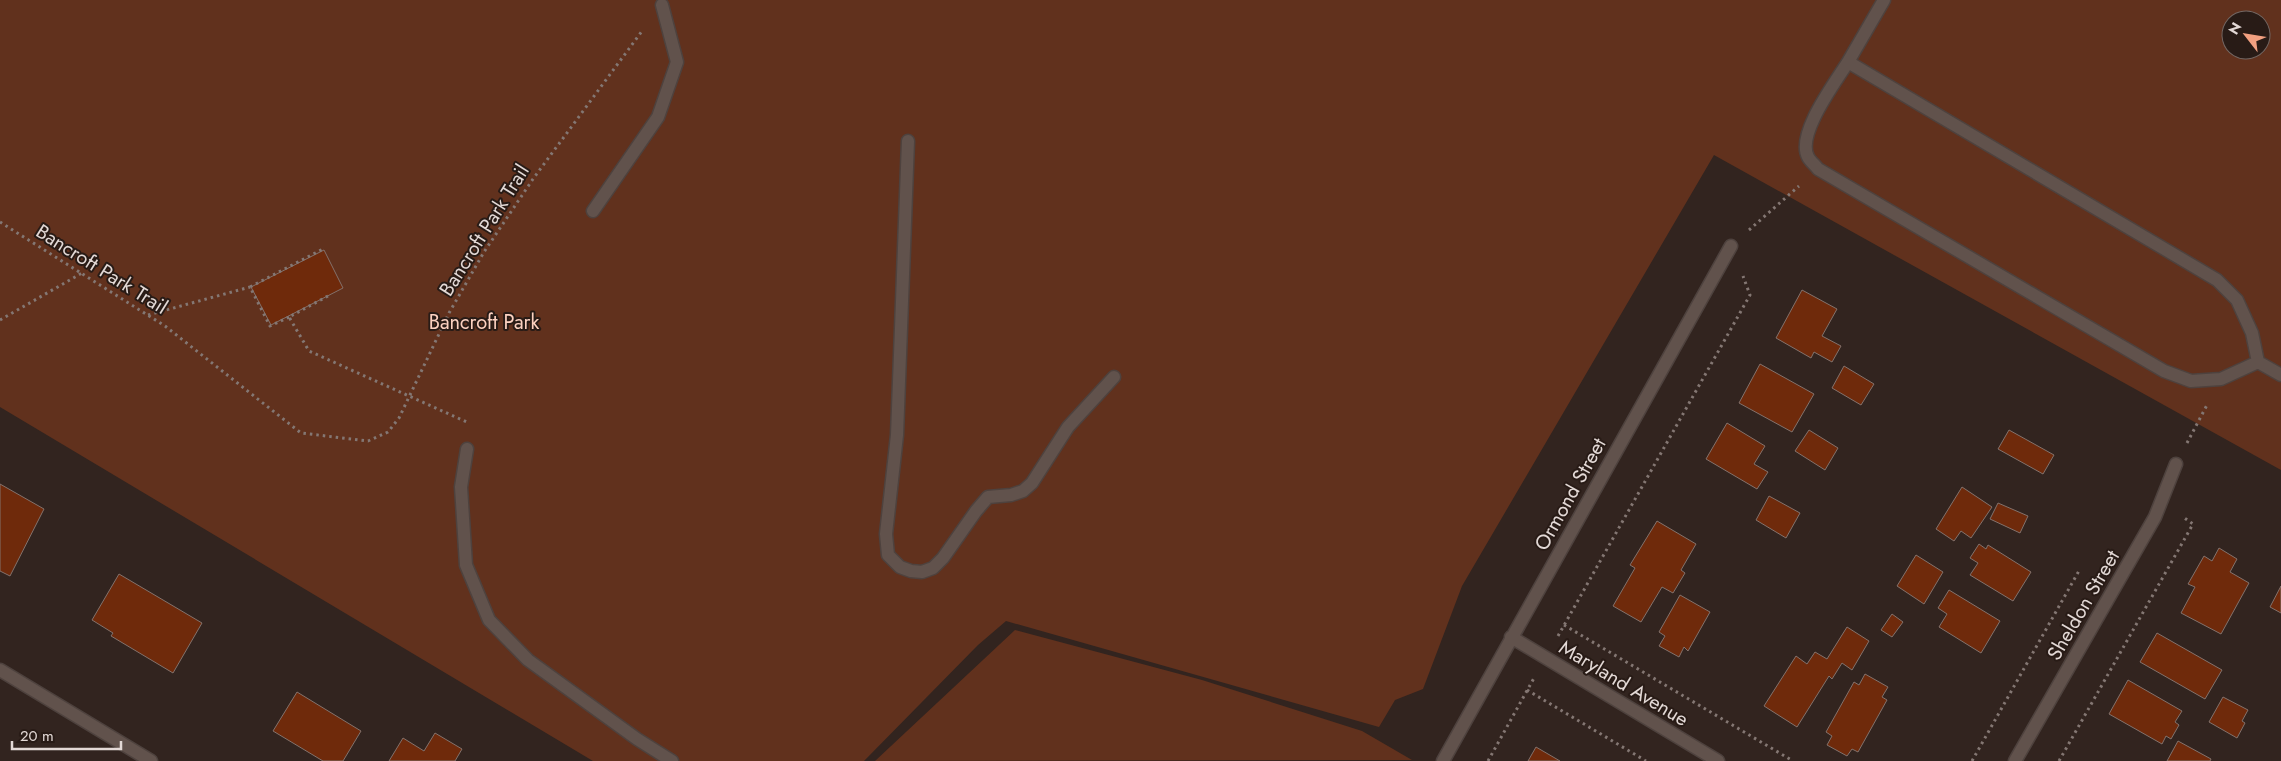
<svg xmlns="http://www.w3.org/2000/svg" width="2281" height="761" viewBox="0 0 2281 761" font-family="Jost,sans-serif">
	<rect width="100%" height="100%" fill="#32241f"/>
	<path fill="#61311d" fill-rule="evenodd" d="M0 0H2281V470L1714 155 1462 586 1423 689 1395 700 1379 727 1006 621 978 645 864 761H593L0 407ZM2231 20H2261V50H2231Z
		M1015 630 1202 680 1362 731 1412 760 875 761Z"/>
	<path fill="#6f2a0b" stroke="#83726c" d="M324 250 343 288 271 325 251 287Z
		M1802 290 1837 309 1822 336 1841 346 1832 362 1814 352 1811 358 1776 338Z
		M1760 364 1814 394 1792 432 1739 403Z
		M1844 366 1874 384 1861 405 1832 388Z
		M1727 423 1765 446 1754 464 1768 472 1757 489 1706 459Z
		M1809 430 1838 448 1825 470 1795 451Z
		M2009 430 2054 455 2043 474 1998 449Z
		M0 484 44 509 10 576 0 571Z
		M1962 487 1992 507 1971 538 1961 531 1954 541 1936 529Z
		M1769 496 1800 513 1786 538 1756 520Z
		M1998 503 2028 516 2020 533 1990 519Z
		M1657 521 1696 544 1681 570 1685 573 1673 593 1662 587 1641 622 1613 606 1635 568 1630 565Z
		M1979 544 1986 549 1988 545 2031 572 2013 601 1970 575 1978 563 1970 558Z
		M2219 548 2237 559 2230 572 2249 583 2221 634 2181 613 2195 587 2188 584 2204 556 2212 561Z
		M1916 555 1943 572 1924 604 1897 586Z
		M119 574 202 623 173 673 111 636 113 633 92 620Z
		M2281 586V613L2270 607Z
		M1949 590 2000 621 1981 653 1939 627 1947 614 1938 608Z
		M1680 595 1710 612 1688 651 1684 647 1679 657 1659 646 1665 636 1659 632Z
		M1892 614 1903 622 1892 637 1881 630Z
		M1847 627 1869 641 1852 670 1842 663 1832 679 1829 676 1797 727 1764 706 1796 656 1807 664 1815 652 1827 659Z
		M2157 633 2222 670 2205 699 2140 662Z
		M1865 674 1888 687 1882 697 1887 700 1858 752 1852 749 1847 756 1827 745 1832 736 1826 732 1854 682 1859 685Z
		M2128 680 2182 711 2175 722 2179 725 2171 739 2166 736 2162 744 2109 714Z
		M297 692 361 731 343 761H323L273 731Z
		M2223 697 2248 710 2242 721 2245 723 2237 738 2209 722Z
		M435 733 462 749 455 761H389L403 738 424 751Z
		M2178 741 2211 759 2210 761H2167Z
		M1536 747 1560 761H1528Z"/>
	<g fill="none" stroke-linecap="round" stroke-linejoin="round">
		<defs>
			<path id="lane" d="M1884 0 1848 62 2217 280 2237 300 2252 333 2258 362 2281 375
				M1848 62C1835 83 1796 134 1808 157 1810 161 1815 165 1818 169L2164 371 2191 381 2221 379 2258 362
				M908 141 897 435 886 534 888 555 900 567 911 571 922 572 933 568 943 558 976 511 988 497 1011 495 1023 491 1032 483 1068 427 1114 377
				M593 211 658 117 677 62 662 5
				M467 449 461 487 466 565 489 620 528 660 637 739 672 761"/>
			<path id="street" d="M1511 637 1718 761
				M0 670 151 761
				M1443 761 1731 246
				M2015 761 2155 517 2176 464"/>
		</defs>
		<use href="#lane" stroke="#4e423e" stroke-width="15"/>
		<use href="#street" stroke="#4e423e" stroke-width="15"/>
		<path stroke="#847773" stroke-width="3" stroke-dasharray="2.5 4" stroke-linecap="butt" d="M0 222 165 326 301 433 368 441 388 432 399 418 449 313 484 252 533 179 642 31
			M1749 230 1799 186
			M328 296 289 317 309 351 469 423
			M148 315 250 287
			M289 317 270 326 250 287 323 249
			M0 320 82 273
			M2187 443 2207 405
			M1564 625 1793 761
			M1558 636 1750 295 1743 276
			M1527 690 1646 761
			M1488 761 1534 678
			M1972 761 2080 569
			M2059 761 2193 524 2183 517"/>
		<use href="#lane" stroke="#61524c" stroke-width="12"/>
		<use href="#street" stroke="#61524c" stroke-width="12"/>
	</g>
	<g text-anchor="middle" stroke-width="4" stroke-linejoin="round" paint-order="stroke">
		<g font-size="20" fill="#e3d9d6" stroke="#281b16">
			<text transform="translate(484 230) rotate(-58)" y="7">Bancroft Park Trail</text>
			<text transform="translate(102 269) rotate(32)" y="7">Bancroft Park Trail</text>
			<text transform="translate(1570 494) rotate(-61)" y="7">Ormond Street</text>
			<text transform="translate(2083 605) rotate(-60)" y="7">Sheldon Street</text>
			<text transform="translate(1624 683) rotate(31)" y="7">Maryland Avenue</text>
		</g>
		<g font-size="20" fill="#fcd1c0" stroke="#281b16">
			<text x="484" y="329">Bancroft Park</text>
		</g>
	</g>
	<g transform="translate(2246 35) rotate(301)"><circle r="24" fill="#281b16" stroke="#736763"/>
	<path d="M0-4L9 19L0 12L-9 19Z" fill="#f2a080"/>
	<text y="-8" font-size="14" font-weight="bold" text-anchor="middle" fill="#e3d9d6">N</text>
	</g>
	<path d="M12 741v8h109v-8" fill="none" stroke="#e3d9d6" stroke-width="2.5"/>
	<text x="20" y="741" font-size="15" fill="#e3d9d6" stroke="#281b16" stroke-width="4" paint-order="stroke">20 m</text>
</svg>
